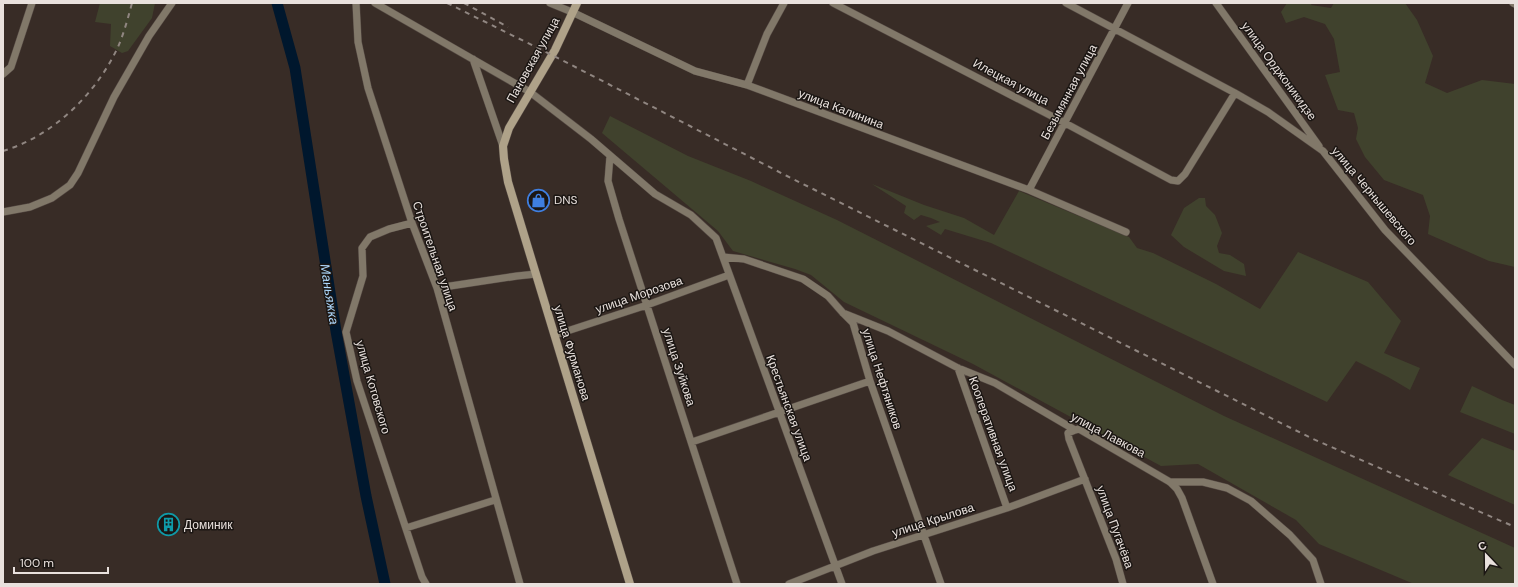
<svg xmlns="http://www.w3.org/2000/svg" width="1518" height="587" viewBox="0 0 1518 587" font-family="'DM Sans',sans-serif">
	<rect width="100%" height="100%" fill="#382c26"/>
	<path fill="#40422d" d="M100 3H155L152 18 128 51 122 53 110 46 111 24 95 22Z
		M1287 3H1312L1311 5 1331 8 1334 3H1405L1417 20 1433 56 1425 83 1447 93 1482 80 1515 84V267L1489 261 1428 234 1430 216 1423 195 1384 180 1365 157 1356 139 1358 128 1354 113 1338 110 1325 75 1340 72 1334 39 1325 24 1304 17 1286 23 1281 12Z
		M610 116 688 156 751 181 837 220 1224 416 1515 548V584H1414L1319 544 1296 520 1198 464 1161 466 973 364 844 302 811 275 795 269 733 251 718 231 602 133Z
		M872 184 924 205 964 218 994 235 1019 191 1129 237 1137 248 1153 253 1216 284 1260 309 1298 252 1368 282 1401 321 1384 353 1420 368 1410 390 1388 377 1356 361 1327 402 991 243 945 229 941 235 926 226 940 222 931 218 921 215 914 220 904 213 906 206Z
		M1199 198H1205L1206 206 1215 215 1222 233 1217 246 1219 253 1230 255 1244 264 1246 276 1224 271 1184 247 1171 235 1184 208Z
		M1472 386 1502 400 1515 405V434L1460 412Z
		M1482 438 1515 451V505L1448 475Z"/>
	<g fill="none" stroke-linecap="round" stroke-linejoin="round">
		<path stroke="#00172d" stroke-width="11" d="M277 3 295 68 336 331 366 496 385 584"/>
		<defs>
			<path id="minor" d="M356 3 358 42 368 88 412 223 437 288 520 584
				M375 3 530 92 591 139 655 194 691 215 716 238 842 584
				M550 3 572 12 695 71 747 85 1029 190 1126 232
				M833 3 1065 123 1171 180 1178 181 1185 174 1235 93
				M1066 3 1235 93 1268 112 1323 151 1385 230 1515 365
				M1216 3 1319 146
				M1513 3 1515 4
				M473 59 503 146
				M3 74 11 67 32 3
				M747 85 767 34 784 3
				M610 156 608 181 619 219 737 584
				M1029 190 1128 3
				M3 212 30 207 52 198 70 185 78 173 114 97 149 36 172 3
				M412 223 389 229 370 237 362 248 363 276 346 332 357 381 422 577 426 584
				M723 257 744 259 803 279 828 296 843 313 853 323 870 381 941 584
				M437 288 517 276 536 274
				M843 313 888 331 958 368 995 383 1075 430 1079 429 1170 482 1177 489 1182 498 1213 584
				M555 335 647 305 729 275
				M958 368 1007 508
				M1075 430 1068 433 1069 439 1116 559 1123 584
				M692 442 870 381
				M1170 482H1203L1227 488 1251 501 1290 535 1313 560 1321 584
				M406 528 495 500
				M789 584 873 551 1007 508 1085 479"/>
			<path id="secondary" d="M577 3 555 50 509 128 503 146 504 159 508 182 630 584"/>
		</defs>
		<use href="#minor" stroke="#544943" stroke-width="8"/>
		<use href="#secondary" stroke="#544943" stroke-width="9"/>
		<use href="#minor" stroke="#817869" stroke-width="7"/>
		<use href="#secondary" stroke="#afa289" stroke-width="8"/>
		<path stroke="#908681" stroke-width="2" stroke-dasharray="5 5" stroke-linecap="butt" d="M447 3 552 55 787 176 1313 439 1515 527
			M464 3 508 27
			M3 151C53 136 96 94 118 47 124 33 128 18 132 3"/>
	</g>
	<defs>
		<symbol id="shop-ring" viewBox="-11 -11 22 22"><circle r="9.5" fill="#1b1613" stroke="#3f7fe0" stroke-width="1.5"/><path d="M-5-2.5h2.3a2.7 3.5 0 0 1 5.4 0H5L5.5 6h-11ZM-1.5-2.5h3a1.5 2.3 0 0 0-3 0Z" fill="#3f7fe0"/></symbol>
		<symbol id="building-ring" viewBox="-11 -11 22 22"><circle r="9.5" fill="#1b1613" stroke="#0f9aa8" stroke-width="1.5"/><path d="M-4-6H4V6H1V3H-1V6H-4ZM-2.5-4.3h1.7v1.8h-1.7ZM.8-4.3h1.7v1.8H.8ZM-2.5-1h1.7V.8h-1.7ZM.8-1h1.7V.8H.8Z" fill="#0f9aa8"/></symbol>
	</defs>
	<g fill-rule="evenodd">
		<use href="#shop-ring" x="526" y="188" width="25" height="25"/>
		<use href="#building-ring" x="156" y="512" width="25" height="25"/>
	</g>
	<g text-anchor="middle" stroke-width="3" stroke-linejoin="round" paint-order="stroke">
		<g font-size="12" fill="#e9e1dd" stroke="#1b1613">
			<text transform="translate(533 60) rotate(-61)" y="4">Пановская улица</text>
			<text transform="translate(1279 71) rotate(54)" y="4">улица Орджоникидзе</text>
			<text transform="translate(1011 82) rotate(28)" y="4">Илецкая улица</text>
			<text transform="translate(1069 92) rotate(-62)" y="4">Безымянная улица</text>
			<text transform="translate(841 109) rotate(21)" y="4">улица Калинина</text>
			<text transform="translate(1374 196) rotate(50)" y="4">улица Чернышевского</text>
			<text transform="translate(435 256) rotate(71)" y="4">Строительная улица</text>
			<text transform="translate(639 295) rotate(-19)" y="4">улица Морозова</text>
			<text transform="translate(572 353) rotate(73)" y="4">улица Фурманова</text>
			<text transform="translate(679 367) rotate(72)" y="4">улица Зуйкова</text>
			<text transform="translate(882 379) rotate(72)" y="4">улица Нефтяников</text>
			<text transform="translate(373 387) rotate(74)" y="4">улица Котовского</text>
			<text transform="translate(789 408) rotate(70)" y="4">Крестьянская улица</text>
			<text transform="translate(993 434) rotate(70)" y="4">Кооперативная улица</text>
			<text transform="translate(1108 435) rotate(28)" y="4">улица Лавкова</text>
			<text transform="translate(933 520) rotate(-18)" y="4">улица Крылова</text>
			<text transform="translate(1115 527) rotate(70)" y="4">улица Пугачёва</text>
		</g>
		<g font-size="12" fill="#e9e1dd" stroke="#1b1613" text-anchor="start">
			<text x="554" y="204">DNS</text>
			<text x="184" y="529">Доминик</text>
		</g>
		<g font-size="13" font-style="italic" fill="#aed9fe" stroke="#1b1613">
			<text transform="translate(330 294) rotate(81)" y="5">Маньяжка</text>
		</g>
	</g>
	<rect width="1518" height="587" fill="none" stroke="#e9e1dd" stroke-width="8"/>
	<g transform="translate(1486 555) rotate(338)" stroke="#1b1613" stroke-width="3" paint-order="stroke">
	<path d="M0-3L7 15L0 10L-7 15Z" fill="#e9e1dd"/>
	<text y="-6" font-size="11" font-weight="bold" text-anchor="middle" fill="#e9e1dd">С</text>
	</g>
	<path d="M14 567v6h94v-6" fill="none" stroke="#e9e1dd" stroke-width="2"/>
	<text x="20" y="567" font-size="12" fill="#e9e1dd" stroke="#1b1613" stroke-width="3" paint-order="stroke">100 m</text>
</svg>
